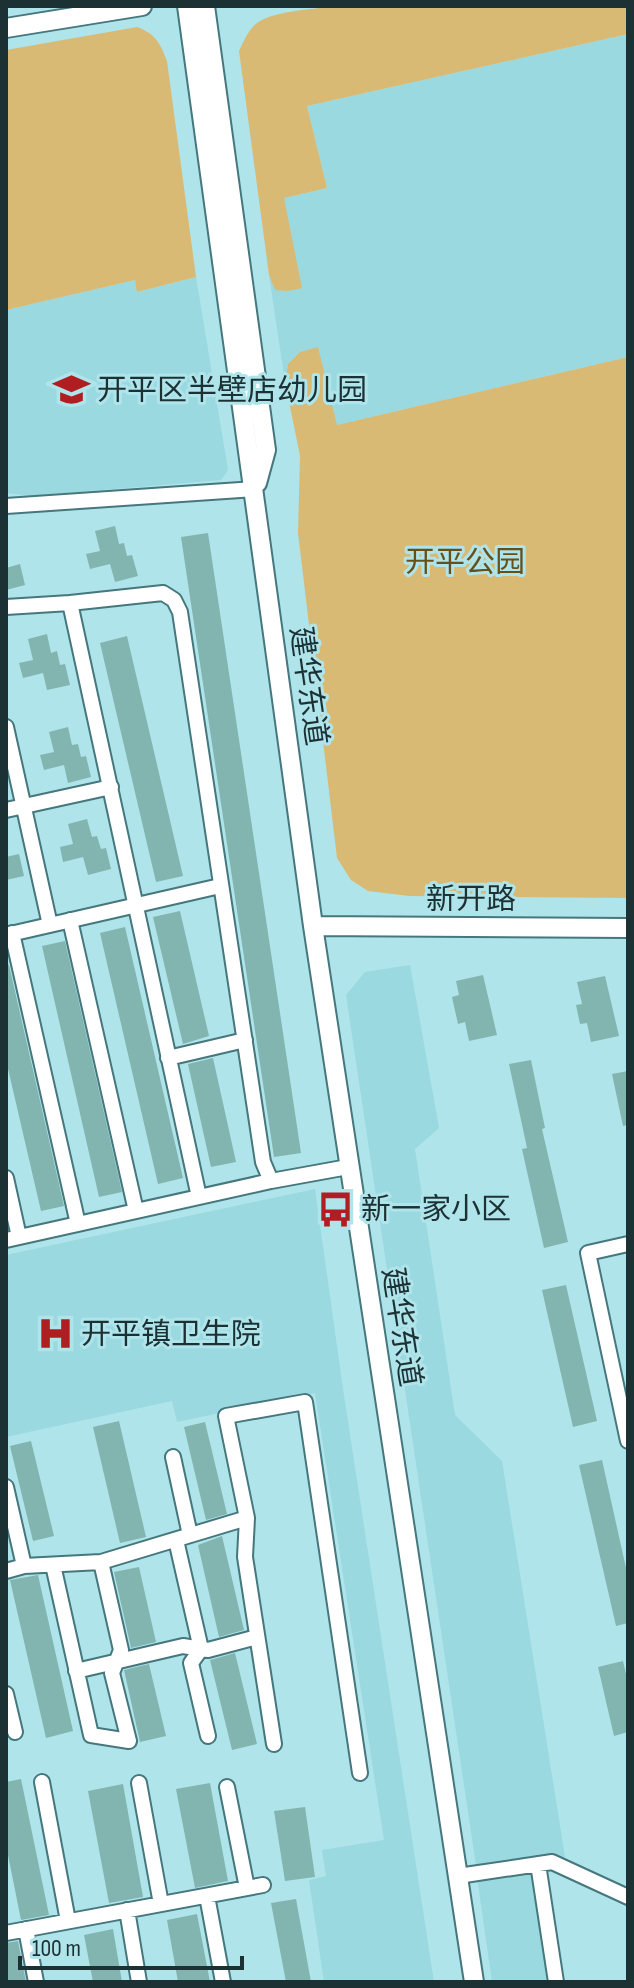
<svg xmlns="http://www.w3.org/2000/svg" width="634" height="1988" viewBox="0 0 634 1988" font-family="'Sofia Sans Condensed','Noto Sans SC',sans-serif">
	<rect width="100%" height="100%" fill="#afe4eb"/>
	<path fill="#9ad9e0" d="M628 34V357L337 425 288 364 285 382 269 275 275 290 284 198 327 188 307 106Z
		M196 277 228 470 221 480 32 496 6 493V310L135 280 138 292Z
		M410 965 439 1128 415 1149 455 1415 502 1461 565 1857 477 1872 346 995 365 972Z
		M315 1189 343 1389 434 1982H324L309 1880 326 1876 322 1850 384 1840 315 1393 177 1422 172 1401 6 1437V1255Z
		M541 1869 556 1982H492L477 1877Z"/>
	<path fill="#d9ba74" d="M339 6H628V34L307 106 327 188 284 198 302 288 288 291 275 290 269 275 239 51C244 41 248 30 257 23 275 10 317 9 339 6Z
		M137 27C156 34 160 43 167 61L196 277 137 292 135 280 6 310V50Z
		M318 347 337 425 628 357V898L409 896 368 891 351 880 337 858 298 533 300 456 285 382 288 364 300 352Z"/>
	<path fill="#82b5af" d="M115 526 119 544 124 543 127 556 132 555 138 576 115 582 110 564 90 569 86 554 100 551 95 531Z
		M208 533 301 1153 274 1157 181 537Z
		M20 564 25 585 6 590V568Z
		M47 634 51 653 57 651 60 665 65 664 70 685 47 690 43 673 23 678 19 663 33 660 28 639Z
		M127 636 183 876 156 882 100 643Z
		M68 727 72 745 78 744 81 757 86 756 91 777 68 783 64 765 44 770 40 755 54 752 49 732Z
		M87 819 92 837 97 836 101 849 106 848 111 869 88 875 83 857 63 862 60 847 73 844 68 824Z
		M19 854 24 876 6 880V857Z
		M180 911 209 1036 183 1044 153 917Z
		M125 927 183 1178 158 1184 100 933Z
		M65 941 122 1192 99 1197 42 946Z
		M6 965H9L64 1206 41 1211 6 1060Z
		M483 975 497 1035 469 1041 465 1022 458 1024 452 997 459 995 456 981Z
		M605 976 619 1036 591 1042 587 1023 580 1024 576 1005 582 1004 577 982Z
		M213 1058 236 1162 211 1167 188 1064Z
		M531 1060 545 1128 542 1129 568 1242 544 1248 522 1149 527 1148 509 1064Z
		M628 1071V1125L623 1126 612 1074Z
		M566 1285 597 1421 573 1427 542 1290Z
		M119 1421 146 1537 120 1543 93 1427Z
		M205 1422 227 1514 206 1520 184 1427Z
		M31 1441 54 1536 33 1541 10 1446Z
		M602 1460 628 1577V1623L616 1626 579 1465Z
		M222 1536 244 1630 219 1637 198 1545Z
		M139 1567 156 1642 131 1648 114 1572Z
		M38 1575 73 1731 46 1738 10 1580Z
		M235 1653 257 1744 232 1750 210 1660Z
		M623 1661 628 1683V1732L614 1736 598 1667Z
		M149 1664 166 1736 140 1742 124 1670Z
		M21 1779 49 1915 21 1920 6 1845V1782Z
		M210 1783 228 1881 195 1888 176 1789Z
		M123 1784 143 1897 109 1903 88 1791Z
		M305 1807 315 1877 285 1881 274 1811Z
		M296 1899 311 1982H286L271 1903Z
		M197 1914 210 1982H178L167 1920Z
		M113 1929 122 1982H93L84 1935Z
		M18 1941 26 1982H6V1943Z"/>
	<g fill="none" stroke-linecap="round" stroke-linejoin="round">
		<defs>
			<path id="minor" d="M6 506 255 489
				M70 603 163 593 174 600 180 612 263 1162 271 1181
				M6 607 70 603 199 1197
				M6 727 50 925
				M6 810 111 787
				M70 920 136 1211
				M12 933 78 1224
				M6 935 220 886
				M168 1058 245 1040
				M6 1178 19 1237
				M6 1240 271 1181 348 1167
				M628 1244 588 1253 628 1441
				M173 1457 190 1535
				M6 1487 24 1566
				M176 1540 201 1649 191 1663 208 1736
				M53 1565 91 1735 129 1741 112 1673 121 1650 101 1562
				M6 1571 24 1566 101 1562 247 1518
				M76 1671 183 1646 208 1650 257 1637
				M6 1694 15 1732
				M274 1744 245 1557 247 1518 226 1416 305 1402 360 1773
				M42 1782 68 1921
				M139 1783 161 1904
				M227 1787 247 1888
				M538 1864 556 1982
				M458 1876 552 1862 628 1897
				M207 1896 223 1982
				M127 1910 139 1982
				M26 1929 36 1982
				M6 1933 263 1885"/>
			<path id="major" d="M187 6 313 926 474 1982
				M205 6 266 450 257 483
				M6 28 142 6
				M313 926 628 928"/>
		</defs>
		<use href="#minor" stroke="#45777d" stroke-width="18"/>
		<use href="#major" stroke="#45777d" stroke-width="22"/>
		<use href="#minor" stroke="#fff" stroke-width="14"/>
		<use href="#major" stroke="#fff" stroke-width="18"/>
	</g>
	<defs>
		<symbol id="school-bare" viewBox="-9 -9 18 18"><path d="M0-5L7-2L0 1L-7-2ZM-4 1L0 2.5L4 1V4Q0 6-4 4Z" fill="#af1e21" stroke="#afe4eb" stroke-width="2.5" paint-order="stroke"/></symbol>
		<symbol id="bus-bare" viewBox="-9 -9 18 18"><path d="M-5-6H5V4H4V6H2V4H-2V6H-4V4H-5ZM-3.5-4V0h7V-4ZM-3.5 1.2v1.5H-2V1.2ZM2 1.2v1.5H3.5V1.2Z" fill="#af1e21" stroke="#afe4eb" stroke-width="2.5" paint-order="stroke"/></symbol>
		<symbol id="hospital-bare" viewBox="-9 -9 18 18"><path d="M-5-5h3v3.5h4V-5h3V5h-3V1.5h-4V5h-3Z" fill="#af1e21" stroke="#afe4eb" stroke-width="2.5" paint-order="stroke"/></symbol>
	</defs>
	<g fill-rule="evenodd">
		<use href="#school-bare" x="46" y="364" width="51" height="51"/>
		<use href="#bus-bare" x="310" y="1184" width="51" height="51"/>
		<use href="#hospital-bare" x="30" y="1308" width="51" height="51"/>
	</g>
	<g text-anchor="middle" stroke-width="6" stroke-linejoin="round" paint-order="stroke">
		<g font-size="30" fill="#1c3134" stroke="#afe4eb" text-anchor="start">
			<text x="97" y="400">开平区半壁店幼儿园</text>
			<text x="361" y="1219">新一家小区</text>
			<text x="81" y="1344">开平镇卫生院</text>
		</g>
		<g font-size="30" fill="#66501a" stroke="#afe4eb">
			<text x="465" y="572">开平公园</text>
		</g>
		<g font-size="30" fill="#1c3134" stroke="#afe4eb">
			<text transform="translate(309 686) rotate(82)" y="10">建华东道</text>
			<text x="471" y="909">新开路</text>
			<text transform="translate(402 1327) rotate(81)" y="10">建华东道</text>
		</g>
	</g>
	<rect width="634" height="1988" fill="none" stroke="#1c3134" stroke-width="16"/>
	<path d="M20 1956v12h222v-12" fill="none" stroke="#1c3134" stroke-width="4"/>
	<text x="32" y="1956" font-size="24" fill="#1c3134" stroke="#afe4eb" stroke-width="6" paint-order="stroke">100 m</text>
</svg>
